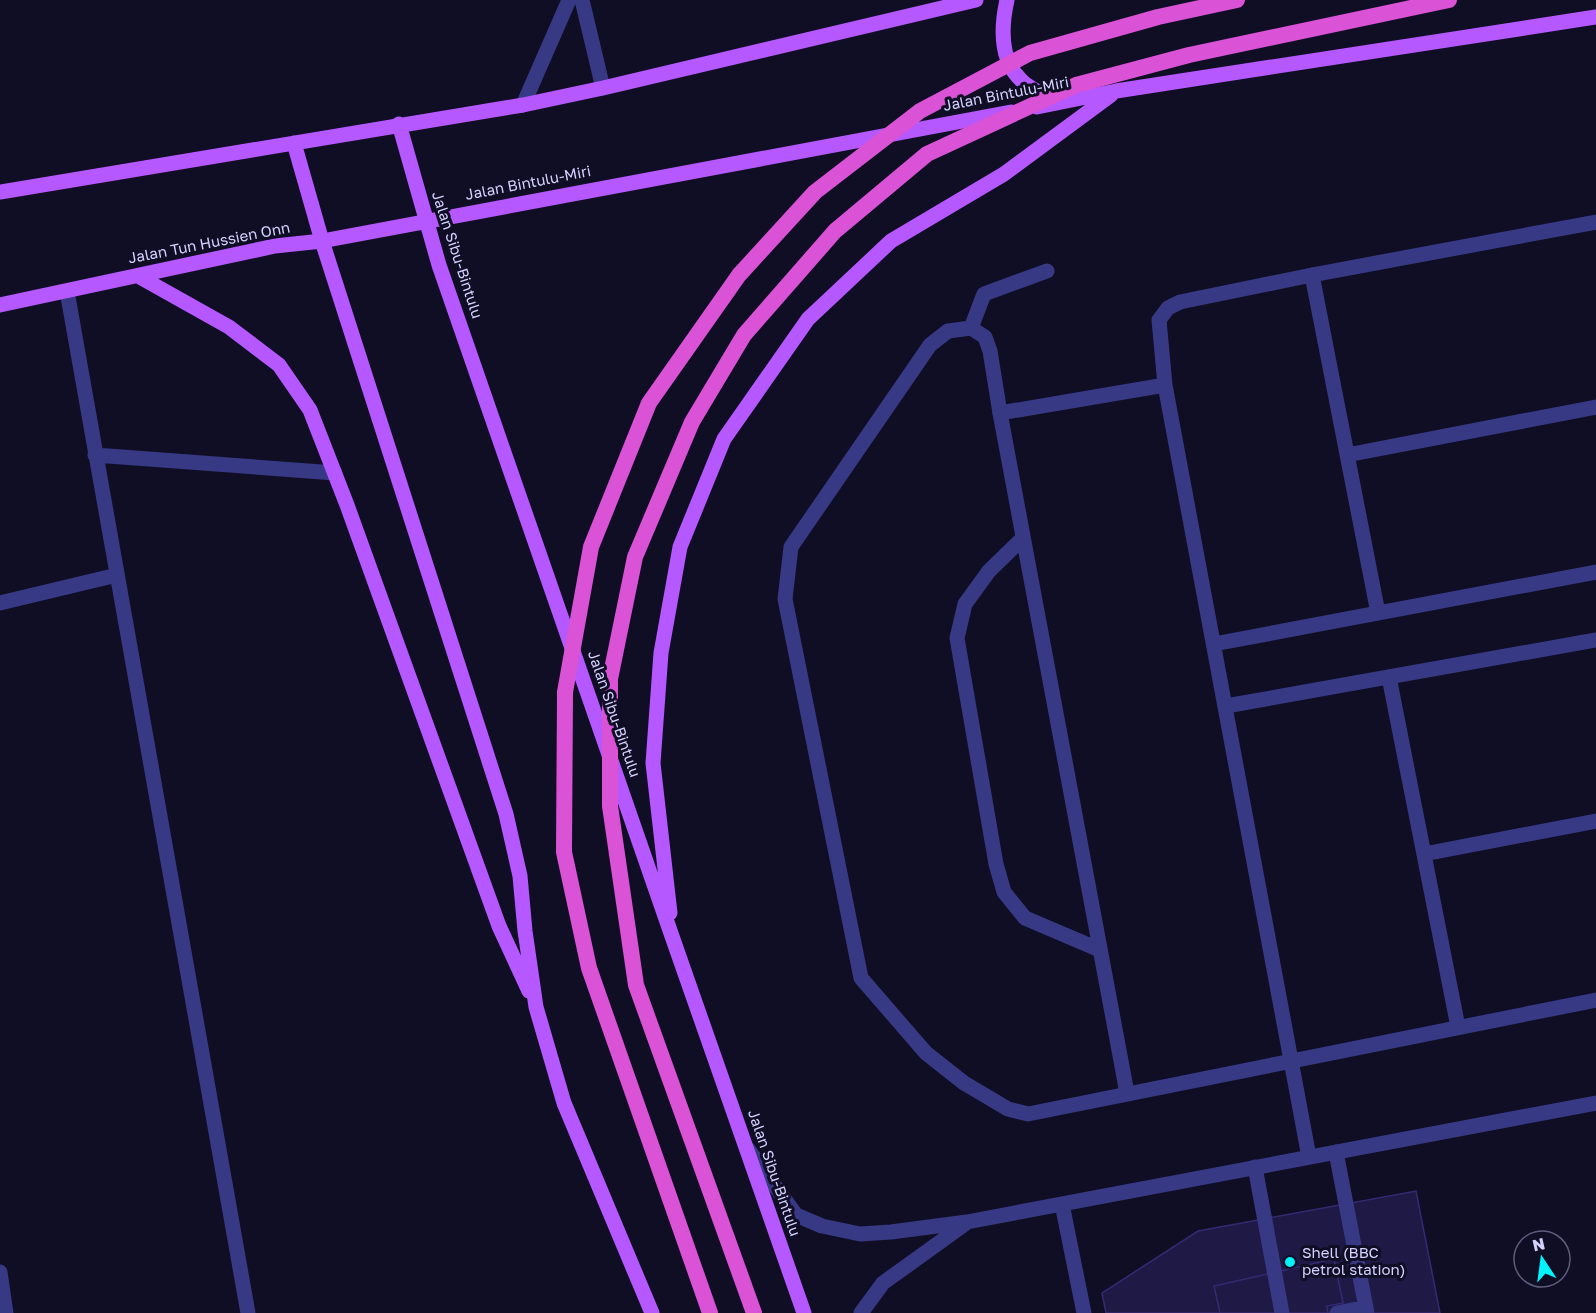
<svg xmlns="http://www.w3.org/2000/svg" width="1596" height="1313" viewBox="0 0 1596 1313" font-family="'Golos Text',sans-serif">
	<rect width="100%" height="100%" fill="#100e24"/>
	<path fill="#1f1946" stroke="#342a73" stroke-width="1.5" d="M1416 1191 1440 1313H1106L1102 1293 1198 1231Z
		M1334 1259 1343 1303 1327 1306 1328 1313H1220L1214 1286Z"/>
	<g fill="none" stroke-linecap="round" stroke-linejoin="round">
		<path stroke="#373985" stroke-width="15" d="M1312 275 1378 613
			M67 291 248 1313
			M971 328 984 294 1047 271
			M1000 413 1127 1093
			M95 455 335 473
			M1347 455 1596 407
			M1023 538 989 571 965 604 957 638 996 864 1004 892 1025 918 1100 950
			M0 603 117 575
			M1389 677 1458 1027
			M1424 854 1596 821
			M1336 1152 1367 1313
			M1255 1167 1282 1313
			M0 1272 6 1313
			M1337 1313 1366 1307"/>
		<path stroke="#373985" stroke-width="15" d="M582 0 603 88
			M523 105 569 0
			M1165 385 1000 413 990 351 985 337 971 328 948 331 930 345 791 547 785 599 861 978 926 1053 964 1083 1008 1109 1028 1114 1596 1000
			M1214 644 1596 572
			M1226 706 1596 640
			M748 1149 796 1215 822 1226 860 1234 891 1232 967 1222 1596 1103
			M1309 1157 1165 385 1159 320 1168 308 1180 302 1312 275 1596 222
			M1062 1204 1084 1313
			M861 1313 883 1283 965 1224"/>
		<path stroke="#b558ff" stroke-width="15" d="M1007 0C1001 27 999 59 1021 80 1030 90 1046 95 1058 101
			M1037 107 1116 91 1596 17
			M399 124 439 265 674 942 804 1313
			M294 143 322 241 506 814 520 876 525 931 536 1007 564 1103 652 1313
			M0 192 523 105 603 88 976 0
			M138 276 229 327 279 365 310 410 347 505 499 926 529 991
			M0 305 275 246 322 241 1011 112
			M670 913 653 763 661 653 680 547 724 439 808 319 891 241 1004 174 1111 95"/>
		<path stroke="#da52d6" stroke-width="16" d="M710 1313 589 968 564 852 565 692 591 547 649 403 739 275 815 192 920 111 1030 53 1158 17 1237 0
			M754 1313 636 985 610 806V679L635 557 692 422 744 335 835 231 927 154 1076 85 1189 55 1449 0"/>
	</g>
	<circle fill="#00f4fc" stroke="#100e24" stroke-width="2" cx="1290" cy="1262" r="6"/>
	<g text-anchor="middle" stroke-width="6" stroke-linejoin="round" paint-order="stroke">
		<g font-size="15" fill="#d3d1ff" stroke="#100e24">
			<text transform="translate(1006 94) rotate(-11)" y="5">Jalan Bintulu-Miri</text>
			<text transform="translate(528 183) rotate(-11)" y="5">Jalan Bintulu-Miri</text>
			<text transform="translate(209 243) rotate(-11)" y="5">Jalan Tun Hussien Onn</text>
			<text transform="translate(457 255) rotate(72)" y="5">Jalan Sibu-Bintulu</text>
			<text transform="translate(614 714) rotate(71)" y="5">Jalan Sibu-Bintulu</text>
			<text transform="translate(774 1173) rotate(71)" y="5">Jalan Sibu-Bintulu</text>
		</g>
		<g font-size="15" fill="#d3d1ff" stroke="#100e24" text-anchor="start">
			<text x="1302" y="1258">Shell (BBC<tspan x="1302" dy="17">petrol station)</tspan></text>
		</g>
	</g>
	<g transform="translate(1542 1259) rotate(347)"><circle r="28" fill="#100e24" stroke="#5e5c7c" stroke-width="1.5"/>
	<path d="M0-4.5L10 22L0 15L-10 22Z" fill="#00f4fc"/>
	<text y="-9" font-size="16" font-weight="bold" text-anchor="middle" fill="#d3d1ff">N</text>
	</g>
</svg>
